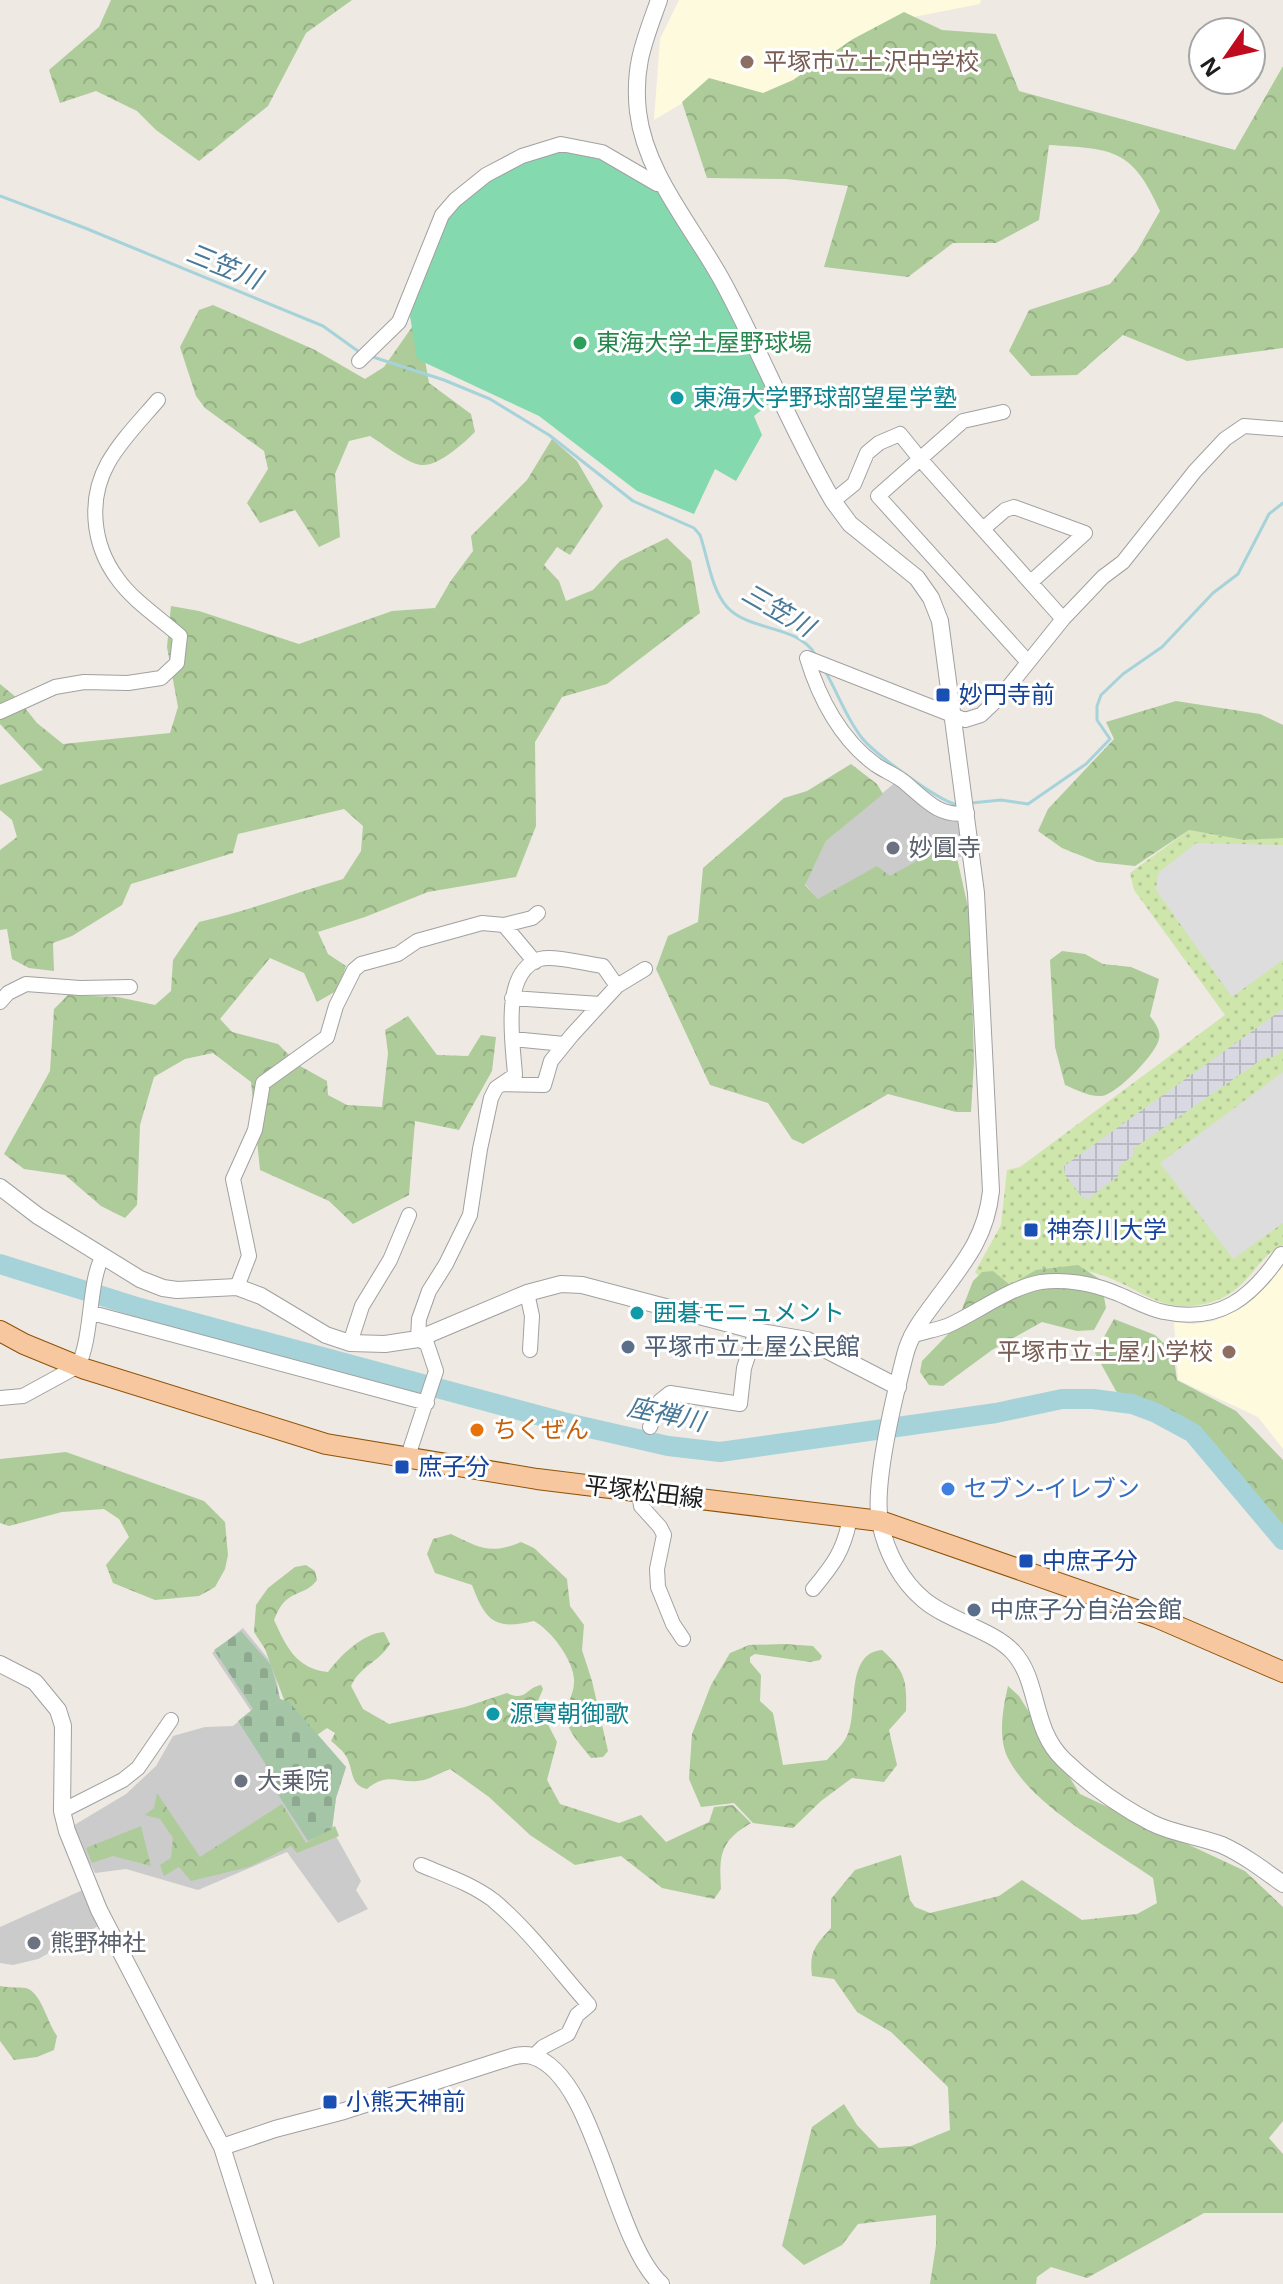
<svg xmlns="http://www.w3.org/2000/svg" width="1283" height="2284" viewBox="0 0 1283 2284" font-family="'Open Sans','Noto Sans JP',sans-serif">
	<defs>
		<pattern id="grass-dots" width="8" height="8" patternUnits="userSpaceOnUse" patternTransform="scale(2)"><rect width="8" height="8" fill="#cee6ab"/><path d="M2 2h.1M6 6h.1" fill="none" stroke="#b0c593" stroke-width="1.8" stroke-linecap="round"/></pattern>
		<pattern id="forest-crowns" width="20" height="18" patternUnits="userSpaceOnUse" patternTransform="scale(2)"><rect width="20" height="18" fill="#aecb9a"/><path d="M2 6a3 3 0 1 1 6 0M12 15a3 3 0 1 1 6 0" fill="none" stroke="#95ae84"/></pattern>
		<pattern id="cemetery-stones" width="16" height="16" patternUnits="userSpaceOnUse" patternTransform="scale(2)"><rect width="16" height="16" fill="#a5c5a7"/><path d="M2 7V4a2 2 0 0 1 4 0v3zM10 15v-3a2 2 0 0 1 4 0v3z" fill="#8ea98f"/></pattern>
		<pattern id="plaza-grid" width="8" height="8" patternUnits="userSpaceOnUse" patternTransform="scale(2)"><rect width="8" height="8" fill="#d8d9e3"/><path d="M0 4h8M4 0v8" fill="none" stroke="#b9bac2"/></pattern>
	</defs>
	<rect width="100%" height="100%" fill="#eee9e3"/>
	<path fill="#fdfadd" d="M679 0H981L980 4 893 21 778 104 713 85 654 120 660 39Z
		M1283 1265V1449L1258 1417 1178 1380 1174 1322 1193 1324 1214 1321 1240 1309 1269 1284Z"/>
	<path fill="#cbcbcb" d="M898 780 961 818 965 856 945 860 826 909 805 884 826 841Z
		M243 1628 274 1666 280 1699 289 1702 346 1767 336 1798 332 1829 361 1881 356 1890 368 1909 338 1923 287 1852 198 1890 126 1869 95 1873 71 1827 126 1794 156 1766 173 1736 205 1727 233 1726 251 1711 212 1653Z
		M85 1889 100 1925 38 1959 13 1965 0 1963V1927Z"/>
	<path fill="url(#grass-dots)" d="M1189 830 1244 840 1283 837V1245C1254 1259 1251 1289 1212 1302 1160 1318 1139 1285 1095 1273 1059 1262 1026 1278 993 1291L975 1272 1001 1225 1007 1170 1020 1167 1225 1015 1134 890 1130 873Z"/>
	<path fill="url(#forest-crowns)" d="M111 0H352L306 33 268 106 199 161 156 130 137 111 96 91 60 103 49 70 99 27Z
		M904 12 942 30 996 34 1019 91 1235 150 1283 66V348L1187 361 1123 335 1077 375 1031 376 1009 351 1029 310 1110 284 1137 251 1160 211C1132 148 1113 149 1049 145L1039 220 996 243H953L908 277 824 267 848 186 786 179 707 178 682 102 709 78 763 93 793 80 853 39Z
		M213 305 315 350 365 379 384 367 412 327 420 332 429 383 471 414 475 432C464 443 438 467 421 465 408 464 382 443 370 436L349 441 335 474 340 537 319 547 295 510 260 523 247 503 268 469 264 451 205 408 196 396 180 347 199 310Z
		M552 439 577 461 603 506 570 555 557 547 544 565 559 581 566 601 593 590 620 561 667 538 691 561 700 613 607 684 562 697 535 742 536 826 516 877 428 892 365 917 318 932 328 954 346 966 338 990 317 1002 304 973 270 958 220 1019 232 1032 278 1044 300 1066 327 1081 328 1095 347 1105 382 1107 388 1053 385 1030 408 1016 437 1055 468 1056 481 1035 496 1037 492 1071 459 1130 415 1121 409 1195 353 1224 329 1201 260 1170 251 1082 213 1053 185 1059 154 1077 140 1125 137 1205 125 1218 101 1206 65 1175 24 1169 4 1154 50 1071 54 1009 68 995 118 997 155 1005 171 991 173 960 199 922C248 911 295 893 343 879L361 851 363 826 344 809 238 834 233 853 131 884 122 905 72 936 53 943 54 971 29 968 12 959 7 929 0 930V850L17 837 12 820 0 810V785L43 770 0 724V684L17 698 37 723 63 744 170 733 178 707 167 647 171 606 199 611 299 644 392 611 435 608 450 582 473 551 471 536 527 480Z
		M1176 701 1260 714 1283 725V838L1244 840 1189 830 1135 866 1097 862 1062 848 1038 831 1048 809 1114 739 1106 722Z
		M851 764 877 784 883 794 826 841 805 885 818 899 877 866 890 876 915 862 932 839 943 834 953 840 970 916 974 1062 971 1112H956L888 1094 803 1144 792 1139 768 1103 710 1085 656 969 668 936 698 922 703 868 784 798 807 791Z
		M1062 951 1085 954 1103 964 1131 967 1159 979 1150 1016C1155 1023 1161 1030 1159 1039 1156 1054 1117 1094 1102 1096 1089 1097 1077 1090 1065 1085L1055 1047 1050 960Z
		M1078 1265 1101 1280 1106 1308 1094 1330 1077 1331 1042 1322 992 1350 943 1386 929 1385 920 1372 922 1361 955 1327 973 1281 982 1272 993 1271 1010 1285 1036 1270Z
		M1114 1319 1155 1335 1173 1352 1177 1380 1236 1411 1283 1460V1538L1200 1447 1157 1421 1116 1391 1095 1353Z
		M66 1452 204 1501 225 1522 228 1555 225 1569 215 1587 199 1596 155 1600 113 1583 106 1565 129 1537 119 1519 104 1509 62 1512 9 1526 0 1523V1459Z
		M451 1534C480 1548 490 1555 521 1542L534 1548 567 1579 570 1606 584 1625 582 1650 592 1681 608 1751 603 1757 591 1758C582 1746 565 1730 566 1714 567 1703 574 1693 574 1683 576 1663 551 1630 534 1621 495 1630 486 1622 472 1585L435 1573 427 1554 433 1539Z
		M306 1565 315 1571 317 1580C303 1599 287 1586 274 1620 286 1646 296 1669 328 1672 340 1656 363 1633 384 1632L390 1644C378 1663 360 1666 351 1686L363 1709 389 1724 465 1707 507 1693C527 1702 525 1688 541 1685L543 1689 537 1703 557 1742 547 1780 560 1804 619 1823 641 1815 666 1842 709 1822 714 1807 733 1805 751 1823C720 1841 719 1855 721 1889L714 1899 662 1888 621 1856 575 1865 530 1835 489 1797 450 1769C440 1773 429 1780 418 1781 397 1783 387 1772 367 1789 349 1785 354 1769 346 1756 343 1751 336 1745 331 1741L335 1733 327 1728 317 1735 286 1705 265 1649 254 1632 256 1605 268 1588 295 1567Z
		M784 1644 813 1646 822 1656 820 1660 810 1662 755 1654 750 1657V1662L761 1675 760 1701 773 1713 783 1765 827 1760C833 1753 843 1745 847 1736 859 1713 844 1653 882 1650 905 1671 907 1680 906 1711L889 1730 897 1765 884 1782 852 1778 821 1801 793 1828 753 1823 734 1803 701 1807 689 1779 692 1734 711 1685 730 1653 749 1645Z
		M1008 1686 1019 1696 1080 1794 1245 1871 1283 1907V2121L1269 2138 1283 2154V2213H1204L1087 2278 1051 2267 1037 2277 1036 2284H930L936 2245V2215L858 2224 842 2245 804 2265 782 2246 812 2127 844 2104 857 2125 879 2148 911 2146 950 2130 948 2087 891 2032 857 2012 834 1979 812 1976C809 1951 815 1946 831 1928V1899L855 1870 901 1855 910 1900 915 1907 930 1913 999 1896 1022 1880 1082 1920 1137 1914 1157 1903 1153 1878C1110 1848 1033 1806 1009 1760 997 1739 1003 1708 1008 1686Z
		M157 1793 200 1857 282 1804 306 1843 335 1826 339 1836 297 1853 291 1846 249 1867 191 1881 179 1867 164 1876 160 1865 171 1858 173 1838 160 1819 145 1815 154 1808Z
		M141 1826 151 1866 113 1856 92 1863 86 1848Z
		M0 1986C9 1988 18 1987 26 1988 41 1992 47 2022 57 2036L54 2050 37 2057 14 2060 0 2041Z"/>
	<path fill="url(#cemetery-stones)" d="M241 1631 271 1665 280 1699 289 1702 346 1767 336 1798 332 1829 308 1841 270 1782 275 1779 238 1721 253 1709 214 1650Z"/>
	<path fill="#85d9af" d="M564 150 601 158 625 169 664 195 723 298 774 400 754 416 762 435 736 481 715 469 694 514 637 491 539 416 417 359 410 316 445 219 480 184 532 158Z"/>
	<path fill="#ddd" d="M1196 843 1283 845V960L1232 997 1156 890 1158 873Z
		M1283 1072V1223L1233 1259 1160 1163Z"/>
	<path fill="url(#plaza-grid)" d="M1283 1009V1050L1273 1057H1265L1133 1149V1156L1119 1166 1118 1176 1088 1199 1082 1197 1065 1175 1064 1166Z"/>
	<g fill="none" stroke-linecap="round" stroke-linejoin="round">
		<path stroke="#a6d3d9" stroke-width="3" d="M0 196 85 228 323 326 362 354
			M373 357 444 380 490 399 549 435 633 501 694 528 700 535C708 558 711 589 727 607 750 632 796 624 815 654
			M825 671C838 693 846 718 862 738 874 753 942 804 959 805
			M971 803 1001 800 1028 804 1086 764 1110 739 1097 720V706L1101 695 1123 674 1162 647 1213 593 1238 574 1269 514 1283 503"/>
		<path stroke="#a6d3d9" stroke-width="20" d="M0 1264 140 1308 563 1422 668 1446 720 1452 996 1413 1062 1399H1093L1132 1404 1156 1413 1193 1433 1283 1540"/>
		<defs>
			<path id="minor" d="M359 361 399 322 442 215 455 200 486 175 522 156 561 144 602 152 657 184 663 182
				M1003 412 963 421 878 496 1027 661
				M833 501 854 484 867 453 879 443 900 434 921 460 1063 619
				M983 529 1005 510 1014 507 1085 533 1031 582
				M807 658 965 720 981 715 1002 695 1063 619 1103 577 1123 562 1195 471 1225 439 1244 426 1283 429
				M807 658C819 698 841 740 876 765 885 771 895 775 903 781 923 797 938 818 967 813
				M0 712 55 687 84 682 128 683 161 678 177 663 180 636C160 618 133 601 117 578 92 544 88 499 108 463 121 440 141 420 158 400
				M504 925 535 962
				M512 998 600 1004
				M0 1002 8 993 26 984 80 988 130 987
				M513 1039 564 1044
				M502 1084 544 1085 551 1061 572 1035 617 986 645 969
				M237 1287 249 1256 233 1179 255 1130 263 1083 327 1037 336 1006 354 970 361 964 398 954 417 941 482 923 504 925 532 918 538 913
				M527 1293 532 1316 530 1350
				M92 1313 427 1403
				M911 1336C923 1332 935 1330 947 1326 977 1313 1008 1288 1041 1282 1064 1279 1091 1283 1113 1292 1130 1298 1147 1309 1164 1312 1220 1324 1252 1297 1281 1254
				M350 1343 362 1306 390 1260 409 1215
				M0 1398 23 1396 78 1366C93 1336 88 1281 103 1256
				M650 1427 660 1401 670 1393 740 1404 744 1368 756 1331
				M407 1459 436 1371 427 1344 418 1339 419 1319 429 1291 446 1264 470 1215 480 1149 491 1098 496 1088 515 1075C513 1043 500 972 540 959 553 955 588 964 603 966L617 986
				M639 1492 641 1506 660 1527 664 1535 657 1569 658 1587 673 1624 683 1639
				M813 1589C834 1564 844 1550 850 1518
				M62 1811 123 1780 138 1768 171 1720
				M421 1865C445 1875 472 1884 493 1900 529 1930 558 1970 589 2005L577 2015 568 2034 543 2047 533 2057"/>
			<path id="tertiary" d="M659 0C644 42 633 66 638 112 646 176 694 228 724 284 762 355 792 431 833 501L850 524 917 578 931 598 940 621 976 893 991 1191C986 1239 962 1265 934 1303 922 1319 910 1335 905 1355 895 1394 873 1485 880 1522 886 1552 901 1581 924 1600 949 1621 993 1630 1013 1652 1040 1681 1031 1729 1064 1760 1089 1784 1121 1807 1152 1823 1174 1834 1199 1836 1222 1845 1244 1855 1264 1870 1283 1884
				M0 1187 38 1216 140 1279 163 1288 177 1290 237 1287 261 1296 326 1335 350 1343 385 1344 418 1339 527 1293 561 1284 582 1285 756 1331 807 1340 898 1387
				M0 1664 35 1682 58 1710 63 1726 62 1811 67 1831 99 1910 222 2147 265 2284
				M222 2147 275 2129 344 2111 502 2060C512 2057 522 2053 532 2056 596 2075 612 2239 661 2284"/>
			<path id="primary" d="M0 1331 24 1344 85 1369 326 1444 537 1479 880 1521 1156 1617 1283 1672"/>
		</defs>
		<use href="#minor" stroke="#a1a1a1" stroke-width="16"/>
		<use href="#tertiary" stroke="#a1a1a1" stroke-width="18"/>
		<use href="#primary" stroke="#8f5307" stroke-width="22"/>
		<use href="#minor" stroke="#fff" stroke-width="14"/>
		<use href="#tertiary" stroke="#fff" stroke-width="16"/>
		<use href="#primary" stroke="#f7c79f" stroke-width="20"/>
	</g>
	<g fill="#8d6e63" stroke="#fff" stroke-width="3">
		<circle cx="747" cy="62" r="8"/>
		<circle cx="1229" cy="1352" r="8"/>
	</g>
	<circle fill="#2e9e5b" stroke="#fff" stroke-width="3" cx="580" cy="343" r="8"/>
	<g fill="#0f9aa8" stroke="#fff" stroke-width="3">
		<circle cx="677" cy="398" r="8"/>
		<circle cx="637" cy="1313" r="8"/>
		<circle cx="493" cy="1714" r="8"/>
	</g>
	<g fill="#1a4fb4" stroke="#fff" stroke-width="3">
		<rect x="935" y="687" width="16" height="16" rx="4"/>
		<rect x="1023" y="1222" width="16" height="16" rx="4"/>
		<rect x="394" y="1459" width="16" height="16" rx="4"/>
		<rect x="1018" y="1553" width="16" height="16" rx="4"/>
		<rect x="322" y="2094" width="16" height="16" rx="4"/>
	</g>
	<g fill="#6b7280" stroke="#fff" stroke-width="3">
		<circle cx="893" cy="848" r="8"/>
		<circle cx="241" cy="1781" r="8"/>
		<circle cx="34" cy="1943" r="8"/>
	</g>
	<g fill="#5c6f8a" stroke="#fff" stroke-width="3">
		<circle cx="628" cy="1347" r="8"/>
		<circle cx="974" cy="1610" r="8"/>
	</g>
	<circle fill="#e8710a" stroke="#fff" stroke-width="3" cx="477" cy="1430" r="8"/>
	<circle fill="#3f7fe0" stroke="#fff" stroke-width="3" cx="948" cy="1489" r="8"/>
	<g text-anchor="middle" stroke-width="6" stroke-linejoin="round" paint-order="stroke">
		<g font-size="24" fill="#785e54" stroke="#fff" text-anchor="start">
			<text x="763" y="70">平塚市立土沢中学校</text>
			<text x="1213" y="1360" text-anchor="end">平塚市立土屋小学校</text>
		</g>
		<g font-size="24" fill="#27864d" stroke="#fff" text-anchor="start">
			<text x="596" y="351">東海大学土屋野球場</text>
		</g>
		<g font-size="24" fill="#0d838f" stroke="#fff" text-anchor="start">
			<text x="693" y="406">東海大学野球部望星学塾</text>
			<text x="653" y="1321">囲碁モニュメント</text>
			<text x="509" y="1722">源實朝御歌</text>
		</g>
		<g font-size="24" fill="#164399" stroke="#fff" text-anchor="start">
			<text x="959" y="703">妙円寺前</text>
			<text x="1047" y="1238">神奈川大学</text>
			<text x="418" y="1475">庶子分</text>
			<text x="1042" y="1569">中庶子分</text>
			<text x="346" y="2110">小熊天神前</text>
		</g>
		<g font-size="24" fill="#5b616d" stroke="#fff" text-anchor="start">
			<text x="909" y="856">妙圓寺</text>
			<text x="257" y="1789">大乗院</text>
			<text x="50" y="1951">熊野神社</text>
		</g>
		<g font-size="24" fill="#4e5e75" stroke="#fff" text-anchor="start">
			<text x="644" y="1355">平塚市立土屋公民館</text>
			<text x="990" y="1618">中庶子分自治会館</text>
		</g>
		<g font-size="24" fill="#c56008" stroke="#fff" text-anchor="start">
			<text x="493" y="1438">ちくぜん</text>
		</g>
		<g font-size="24" fill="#366cbe" stroke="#fff" text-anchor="start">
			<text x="964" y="1497">セブン-イレブン</text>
		</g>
		<g font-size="24" fill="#1d1d1d" stroke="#fff">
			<text transform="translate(644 1492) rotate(7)" y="8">平塚松田線</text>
		</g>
		<g font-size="26" font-style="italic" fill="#487998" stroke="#fff">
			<text transform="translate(224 266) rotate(22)" y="9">三笠川</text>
			<text transform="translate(778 610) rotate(30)" y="9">三笠川</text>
			<text transform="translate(666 1414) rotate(12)" y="9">座禅川</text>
		</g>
	</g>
	<g transform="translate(1227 56) rotate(236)"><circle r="38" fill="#ffffff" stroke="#a5a5a5" stroke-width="2"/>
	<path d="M0-6L14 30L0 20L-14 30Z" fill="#c00a1e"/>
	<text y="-12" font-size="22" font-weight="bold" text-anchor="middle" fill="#1d1d1d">N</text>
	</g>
</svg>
